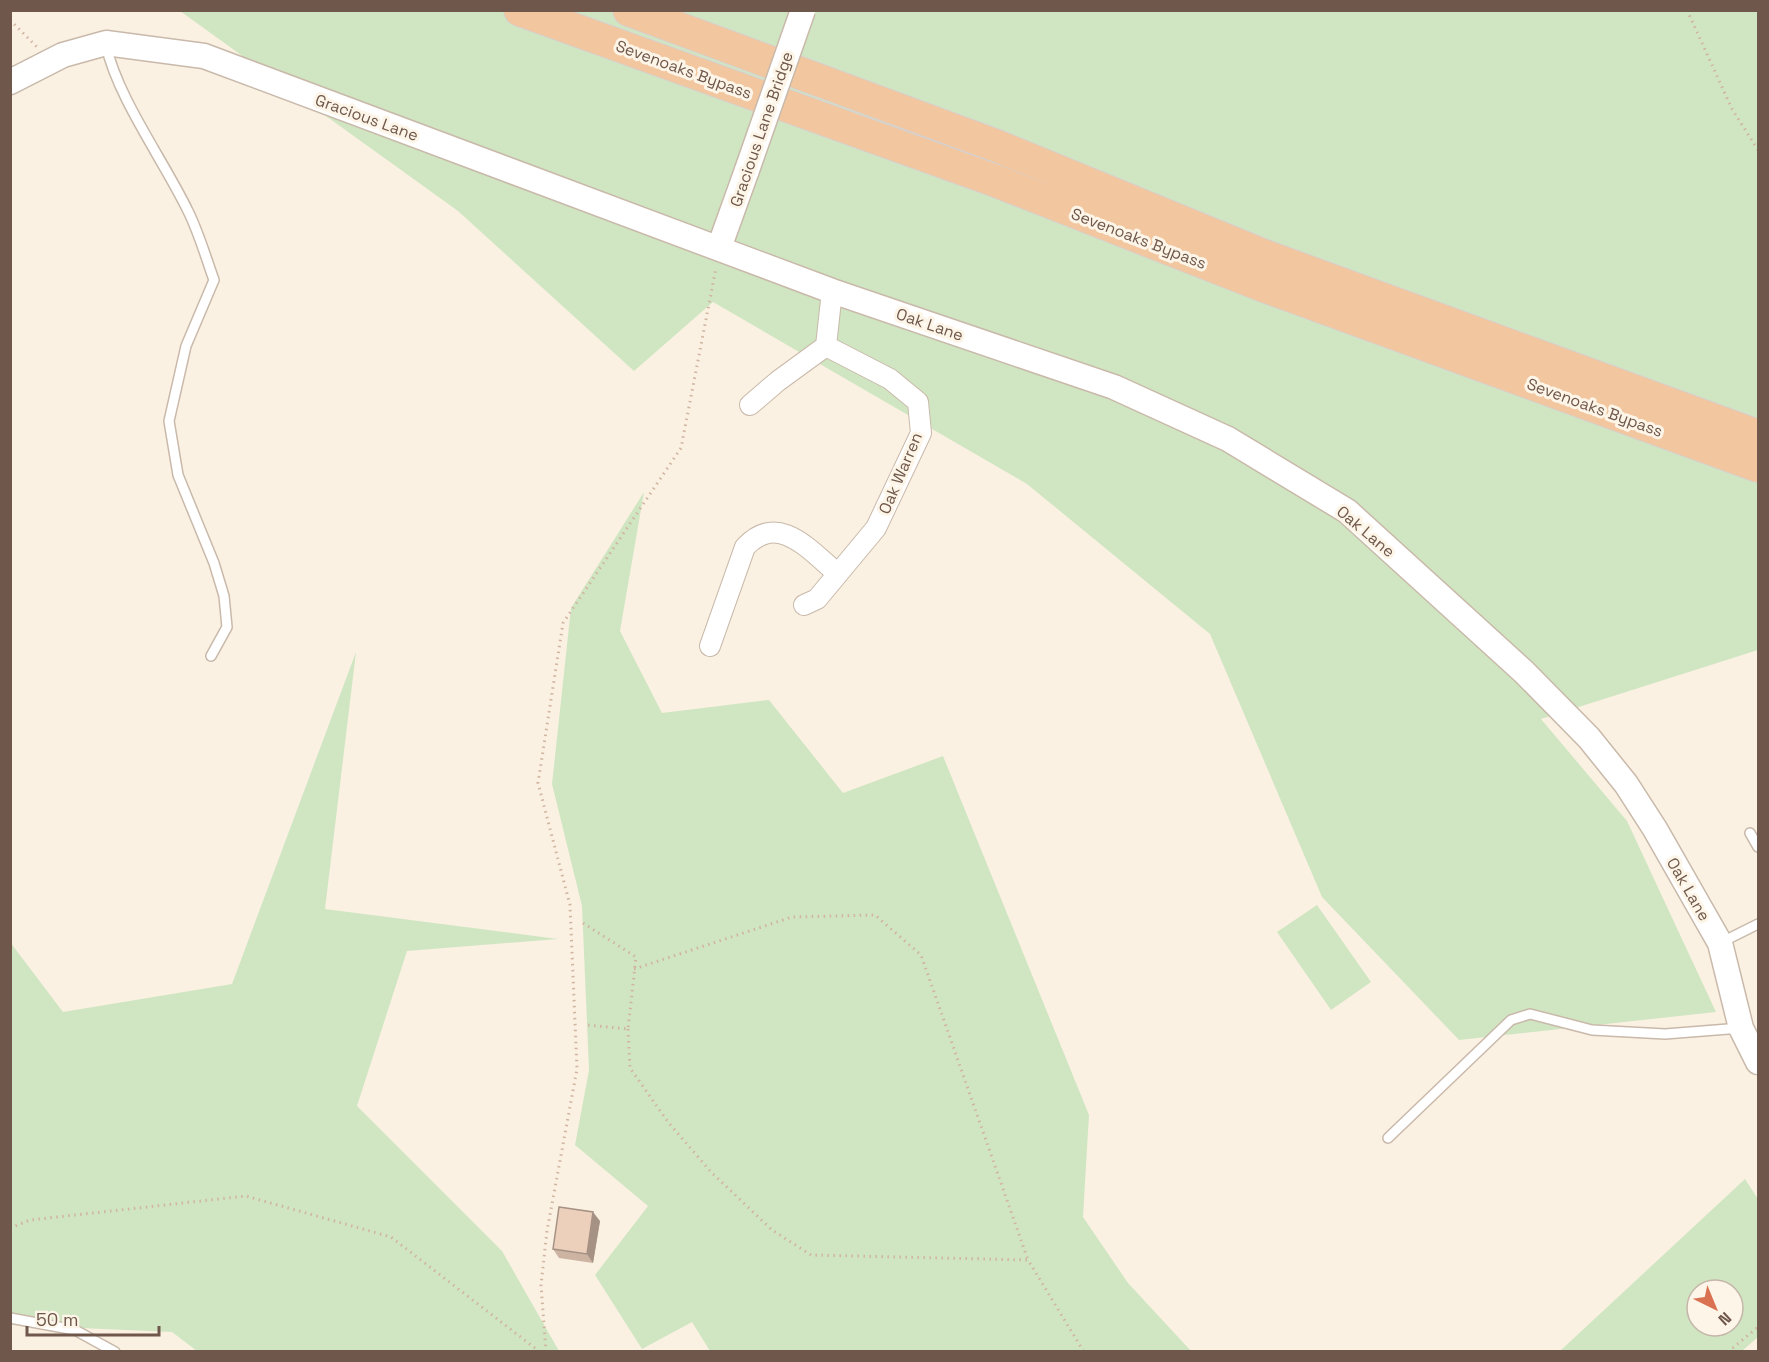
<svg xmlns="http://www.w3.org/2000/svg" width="1769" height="1362" viewBox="0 0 1769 1362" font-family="'Space Grotesk',sans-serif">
	<rect width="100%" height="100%" fill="#faf1e2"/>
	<path fill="#d0e6c2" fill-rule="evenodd" d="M180 11H1758V650L1541 719 1627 821 1716 1012 1459 1040 1322 897 1210 634 1027 484 713 302 634 371 458 211Z
		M644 492 620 631 662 713 769 700 843 793 943 756 1089 1115 1083 1217 1128 1283 1191 1351H710L692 1322 642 1349 595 1275 648 1206 575 1145 589 1070 582 906 552 784 571 608Z
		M356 652 325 909 558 939 407 951 357 1106 502 1251 559 1351H197L172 1332 11 1325 10 942 63 1012 232 984Z
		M1317 905 1371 982 1331 1010 1277 932Z
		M1745 1179 1758 1199V1337L1742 1351H1560ZM1697 1290H1733V1326H1697Z"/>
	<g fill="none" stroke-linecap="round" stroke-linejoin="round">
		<defs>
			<path id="service" d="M106 45C117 97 164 161 188 211 199 233 206 258 214 280L186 346 169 421 178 475 214 563 224 596 227 627 211 656
				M1750 833 1758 847
				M1722 942 1758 924
				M1388 1138 1511 1020 1530 1014 1592 1030 1665 1034 1741 1028
				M10 1318 75 1330 115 1352"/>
			<path id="minor" d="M750 405 778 381 826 346
				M804 605 817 599 876 528 921 433 918 402 890 379 826 346 832 291
				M710 646 745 547C779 511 810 551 838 574"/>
			<path id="tertiary" d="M10 82 63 55 106 43 204 56 832 291 1114 387 1228 439 1347 511 1524 672 1589 738 1626 784 1655 829 1720 943 1741 1028 1758 1062
				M719 248 747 170"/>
			<path id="trunk" d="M520 10 996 181 1264 286 1758 466
				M629 10 997 146 1265 256 1758 436"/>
		</defs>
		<use href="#service" stroke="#c9b9aa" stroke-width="12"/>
		<use href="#minor" stroke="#c9b9aa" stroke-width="22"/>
		<use href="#tertiary" stroke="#c9b9aa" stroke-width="27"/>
		<use href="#trunk" stroke="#d7d0cd" stroke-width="34"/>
		<path stroke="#d1b4a0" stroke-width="3" stroke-dasharray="1.5 4.5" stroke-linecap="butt" d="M1687 10 1732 109 1758 150
			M10 20 37 47
			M583 923 636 957 628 1029 587 1025
			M634 969 792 917 875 915 921 955 1028 1260
			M628 1029 630 1068 668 1122 711 1172 772 1230 811 1255 1028 1260 1084 1352
			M10 1228 30 1220 246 1196 391 1237 540 1352
			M546 1352 541 1285 547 1231 577 1069 570 905 538 783 563 623 681 448 716 268
			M1728 1352 1758 1327"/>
		<use href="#service" stroke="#fff" stroke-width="9"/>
		<use href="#minor" stroke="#fff" stroke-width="20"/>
		<use href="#tertiary" stroke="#fff" stroke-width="24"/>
		<use href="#trunk" stroke="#f2c69e" stroke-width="32"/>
		<defs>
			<path id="tertiary-bridge" d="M747 170 803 10"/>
		</defs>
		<use href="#tertiary-bridge" stroke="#c9b9aa" stroke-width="27" stroke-linecap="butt"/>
		<use href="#tertiary-bridge" stroke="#fff" stroke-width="24"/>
	</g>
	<path fill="#ccb3a2" d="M600 1221 593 1263 559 1258 553 1249Z"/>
	<path fill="#a69284" d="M593 1212 600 1221 593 1263 587 1254Z"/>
	<path fill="#edd0bc" stroke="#a69284" stroke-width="1.5" d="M559 1207 593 1212 587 1254 553 1249Z"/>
	<g text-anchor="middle" stroke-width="6" stroke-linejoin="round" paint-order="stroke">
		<g font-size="16" fill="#6f584b" stroke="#fdf5e8">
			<text transform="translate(684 69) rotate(20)" y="6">Sevenoaks Bypass</text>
			<text transform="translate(367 117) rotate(20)" y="6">Gracious Lane</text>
			<text transform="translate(761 129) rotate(-71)" y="6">Gracious Lane Bridge</text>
			<text transform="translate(1139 238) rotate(21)" y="6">Sevenoaks Bypass</text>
			<text transform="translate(930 324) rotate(19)" y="6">Oak Lane</text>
			<text transform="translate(1595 407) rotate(20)" y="6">Sevenoaks Bypass</text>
			<text transform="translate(900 473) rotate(-67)" y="6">Oak Warren</text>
			<text transform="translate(1366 531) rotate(40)" y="6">Oak Lane</text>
			<text transform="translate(1689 889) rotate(60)" y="6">Oak Lane</text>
		</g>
	</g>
	<rect width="1769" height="1362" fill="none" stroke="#6f584b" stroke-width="24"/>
	<g transform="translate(1715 1308) rotate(137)"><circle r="28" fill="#fdf5e8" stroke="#c4b6a9" stroke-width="1.5"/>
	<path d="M0-4.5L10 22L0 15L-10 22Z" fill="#da7251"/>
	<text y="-9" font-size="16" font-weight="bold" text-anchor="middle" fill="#6f584b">N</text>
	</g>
	<path d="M27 1326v9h132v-9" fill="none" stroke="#6f584b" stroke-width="3"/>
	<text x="36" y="1326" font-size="18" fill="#6f584b" stroke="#fdf5e8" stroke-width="4.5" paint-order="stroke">50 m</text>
</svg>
